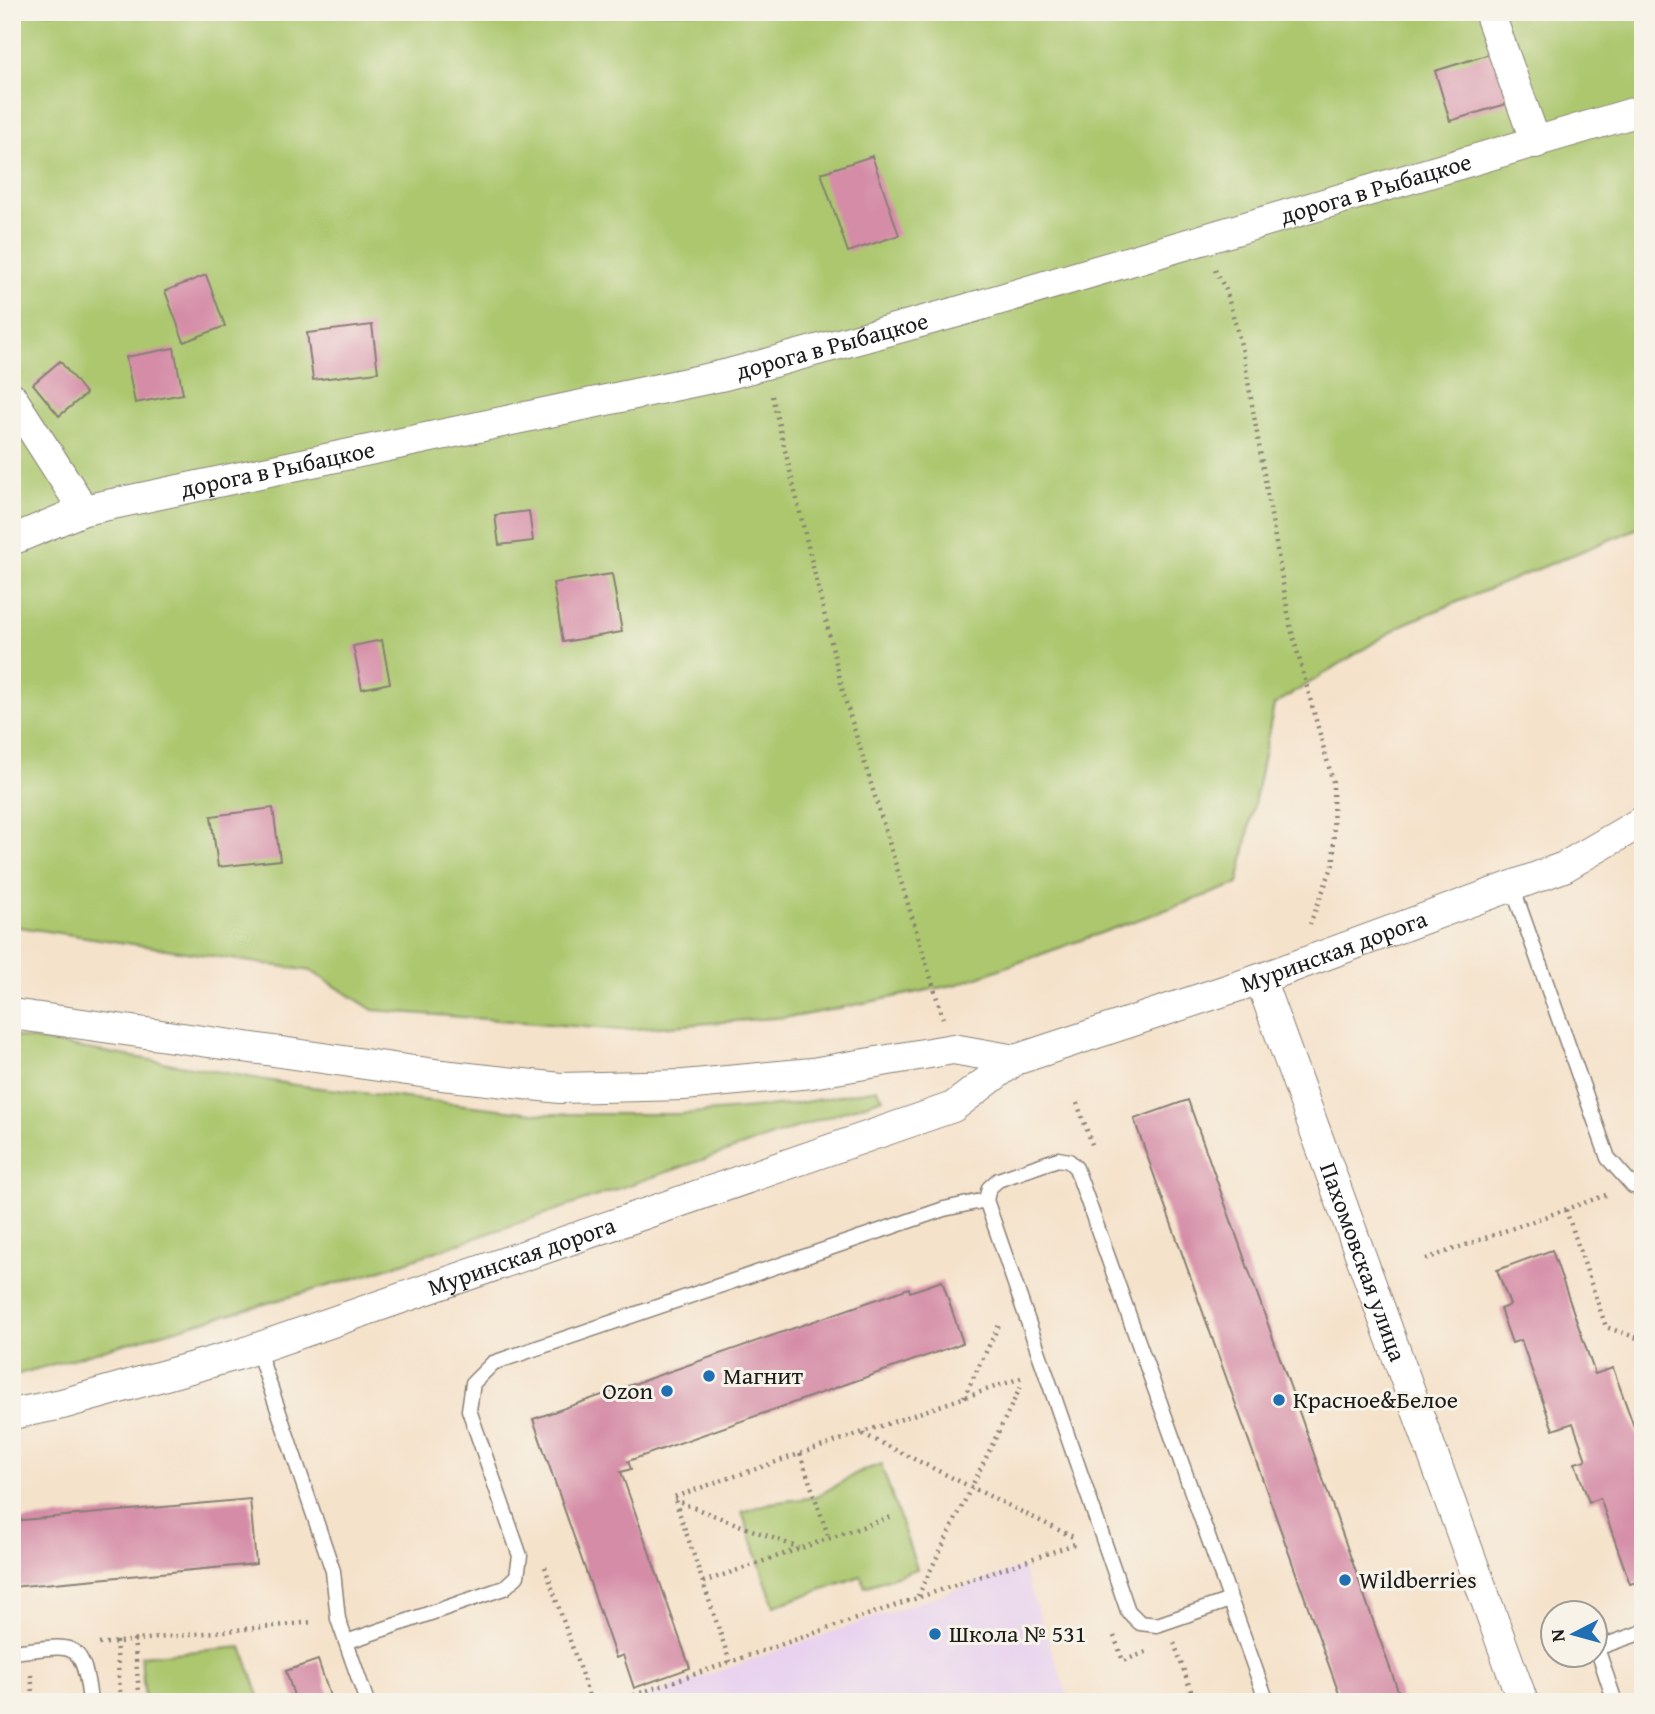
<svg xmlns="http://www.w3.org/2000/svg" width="1655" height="1714" viewBox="0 0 1655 1714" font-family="'Gentium Book Plus',serif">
	<rect width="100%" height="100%" fill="#f7f3e8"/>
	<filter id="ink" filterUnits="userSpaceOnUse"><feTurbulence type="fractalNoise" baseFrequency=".0143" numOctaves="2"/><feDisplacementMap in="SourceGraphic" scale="14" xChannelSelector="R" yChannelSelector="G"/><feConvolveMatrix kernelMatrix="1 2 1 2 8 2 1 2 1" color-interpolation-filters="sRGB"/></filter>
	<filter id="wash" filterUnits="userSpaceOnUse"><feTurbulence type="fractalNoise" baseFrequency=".00686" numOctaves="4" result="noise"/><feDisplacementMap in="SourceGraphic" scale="28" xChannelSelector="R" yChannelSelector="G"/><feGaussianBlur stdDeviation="1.57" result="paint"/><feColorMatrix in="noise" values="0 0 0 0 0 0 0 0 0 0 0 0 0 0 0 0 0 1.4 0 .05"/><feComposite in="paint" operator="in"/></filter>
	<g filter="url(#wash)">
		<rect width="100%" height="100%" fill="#f5e2cb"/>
		<path fill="#e8d2ef" d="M1022 1567 1070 1702H628Z"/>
		<path fill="#acc76e" stroke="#647245" stroke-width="2" d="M12 12H1643V526L1404 624 1274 705 1238 884 958 984 800 1016 622 1030 373 1010 311 971 12 926Z
			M12 1036 295 1085 542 1114H681L788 1105 877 1089 883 1098 373 1273 12 1376Z
			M881 1464 917 1569 865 1587 861 1576 774 1606 742 1512 770 1503 816 1497 857 1473Z
			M242 1647 261 1702H145L141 1656Z"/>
		<g id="blocks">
			<path fill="#d58da7" d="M1493 53 1509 103 1450 121 1435 71Z
				M872 156 899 235 848 252 821 173Z
				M206 275 225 326 184 342 165 291Z
				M372 325 378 372 313 380 307 333Z
				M174 348 183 394 135 403 126 357Z
				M60 361 86 394 59 416 33 384Z
				M529 511 533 541 499 545 495 515Z
				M612 574 622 632 563 642 553 583Z
				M382 640 390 683 362 689 353 646Z
				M273 808 280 860 218 867 211 816Z
				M1188 1100 1264 1313 1402 1702H1342L1210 1332 1134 1119Z
				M1552 1250 1595 1374 1613 1368 1643 1452V1580L1630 1584 1600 1498 1589 1502 1575 1463 1586 1460 1573 1423 1553 1430 1521 1340 1512 1343 1500 1309 1510 1305 1497 1270Z
				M942 1281 963 1343 628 1461 631 1469 621 1472 690 1668 634 1688 623 1655 616 1658 533 1419 909 1288 910 1292Z
				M250 1499 256 1564 12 1587V1521Z
				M318 1660 331 1699 296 1702 286 1671Z"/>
		</g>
	</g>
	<g filter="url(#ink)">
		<use href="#blocks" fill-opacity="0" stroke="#887f74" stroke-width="2"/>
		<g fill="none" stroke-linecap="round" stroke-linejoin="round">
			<defs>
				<path id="service" d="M1512 886 1608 1158 1633 1186H1643
					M986 1200 1128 1611 1140 1623 1157 1625 1230 1600
					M257 1348 333 1571 338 1619 367 1702
					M346 1642 504 1588 517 1576 520 1556 469 1410 473 1383 493 1363 944 1209 986 1200 989 1188 998 1180 1058 1159 1069 1161 1076 1168 1267 1702
					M12 1652C71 1646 83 1635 90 1702
					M1615 1702 1597 1648 1643 1632"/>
				<g id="minor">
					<path d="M1489 12 1536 143"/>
					<path d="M12 398 84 510"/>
					<path id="s1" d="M12 540 84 510 725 375 957 312 1643 110"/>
					<path id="s2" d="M1260 979 1523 1702"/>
					<path d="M12 1014 442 1075 560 1088 684 1085 812 1073 953 1049 1015 1060"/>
					<path id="s3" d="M12 1414 62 1404 240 1354 953 1107 1015 1060 1260 979 1564 867 1643 821"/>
				</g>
			</defs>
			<use href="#service" stroke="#887f74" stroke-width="17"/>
			<use href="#minor" stroke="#887f74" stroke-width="32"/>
			<path stroke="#887f74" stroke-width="4.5" stroke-dasharray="2 5" stroke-linecap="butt" d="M1215 270 1226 290 1243 352 1290 625 1333 782 1334 862 1310 924
				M772 396 844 696 943 1018
				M1077 1103 1093 1147
				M1566 1210 1606 1327 1643 1340
				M1426 1259 1606 1195
				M1021 1378 674 1497 730 1662 1078 1543
				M964 1397 1000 1323
				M863 1434 1075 1538
				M800 1454 829 1538
				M675 1498 684 1504 799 1548
				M545 1567 591 1702
				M703 1582 894 1516
				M918 1596 1022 1384
				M1114 1636 1123 1661 1149 1651
				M134 1639 140 1702
				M116 1641 121 1702
				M1174 1643 1195 1702
				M99 1644 313 1622
				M31 1675 34 1702
				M614 1702 730 1662"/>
			<use href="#service" stroke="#fff" stroke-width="14"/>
			<use href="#minor" stroke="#fff" stroke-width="30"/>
		</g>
	</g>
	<g fill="#1f6fb2" stroke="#f7f3e8" stroke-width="2.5">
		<circle cx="709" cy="1376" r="7"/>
		<circle cx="667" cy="1391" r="7"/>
		<circle cx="1279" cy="1400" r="7"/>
		<circle cx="1345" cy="1580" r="7"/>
		<circle cx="935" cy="1634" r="7"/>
	</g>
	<g text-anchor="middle" stroke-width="6" stroke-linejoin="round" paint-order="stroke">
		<g font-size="24" fill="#1c1c1c" stroke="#f7f3e8">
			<text dy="8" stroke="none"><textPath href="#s1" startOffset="1410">дорога в Рыбацкое</textPath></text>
			<text dy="8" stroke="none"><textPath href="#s1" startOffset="844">дорога в Рыбацкое</textPath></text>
			<text dy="8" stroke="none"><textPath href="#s1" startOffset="276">дорога в Рыбацкое</textPath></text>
			<text dy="8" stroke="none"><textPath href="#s3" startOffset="1405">Муринская дорога</textPath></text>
			<text dy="8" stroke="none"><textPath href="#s3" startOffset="534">Муринская дорога</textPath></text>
			<text dy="8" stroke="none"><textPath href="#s2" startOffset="301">Пахомовская улица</textPath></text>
		</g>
		<g font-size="24" fill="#1c1c1c" stroke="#f7f3e8" text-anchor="start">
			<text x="723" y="1384">Магнит</text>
			<text x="653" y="1399" text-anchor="end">Ozon</text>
			<text x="1293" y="1408">Красное&amp;Белое</text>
			<text x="1359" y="1588">Wildberries</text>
			<text x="949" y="1642">Школа № 531</text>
		</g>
	</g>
	<rect width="1655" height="1714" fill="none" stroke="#f7f3e8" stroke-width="42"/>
	<g transform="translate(1574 1634) rotate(264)"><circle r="33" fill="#f7f3e8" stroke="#9f9d96" stroke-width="2"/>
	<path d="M0-5L12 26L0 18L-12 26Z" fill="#1f6fb2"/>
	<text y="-10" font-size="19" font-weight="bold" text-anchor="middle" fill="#1c1c1c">N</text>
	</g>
</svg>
